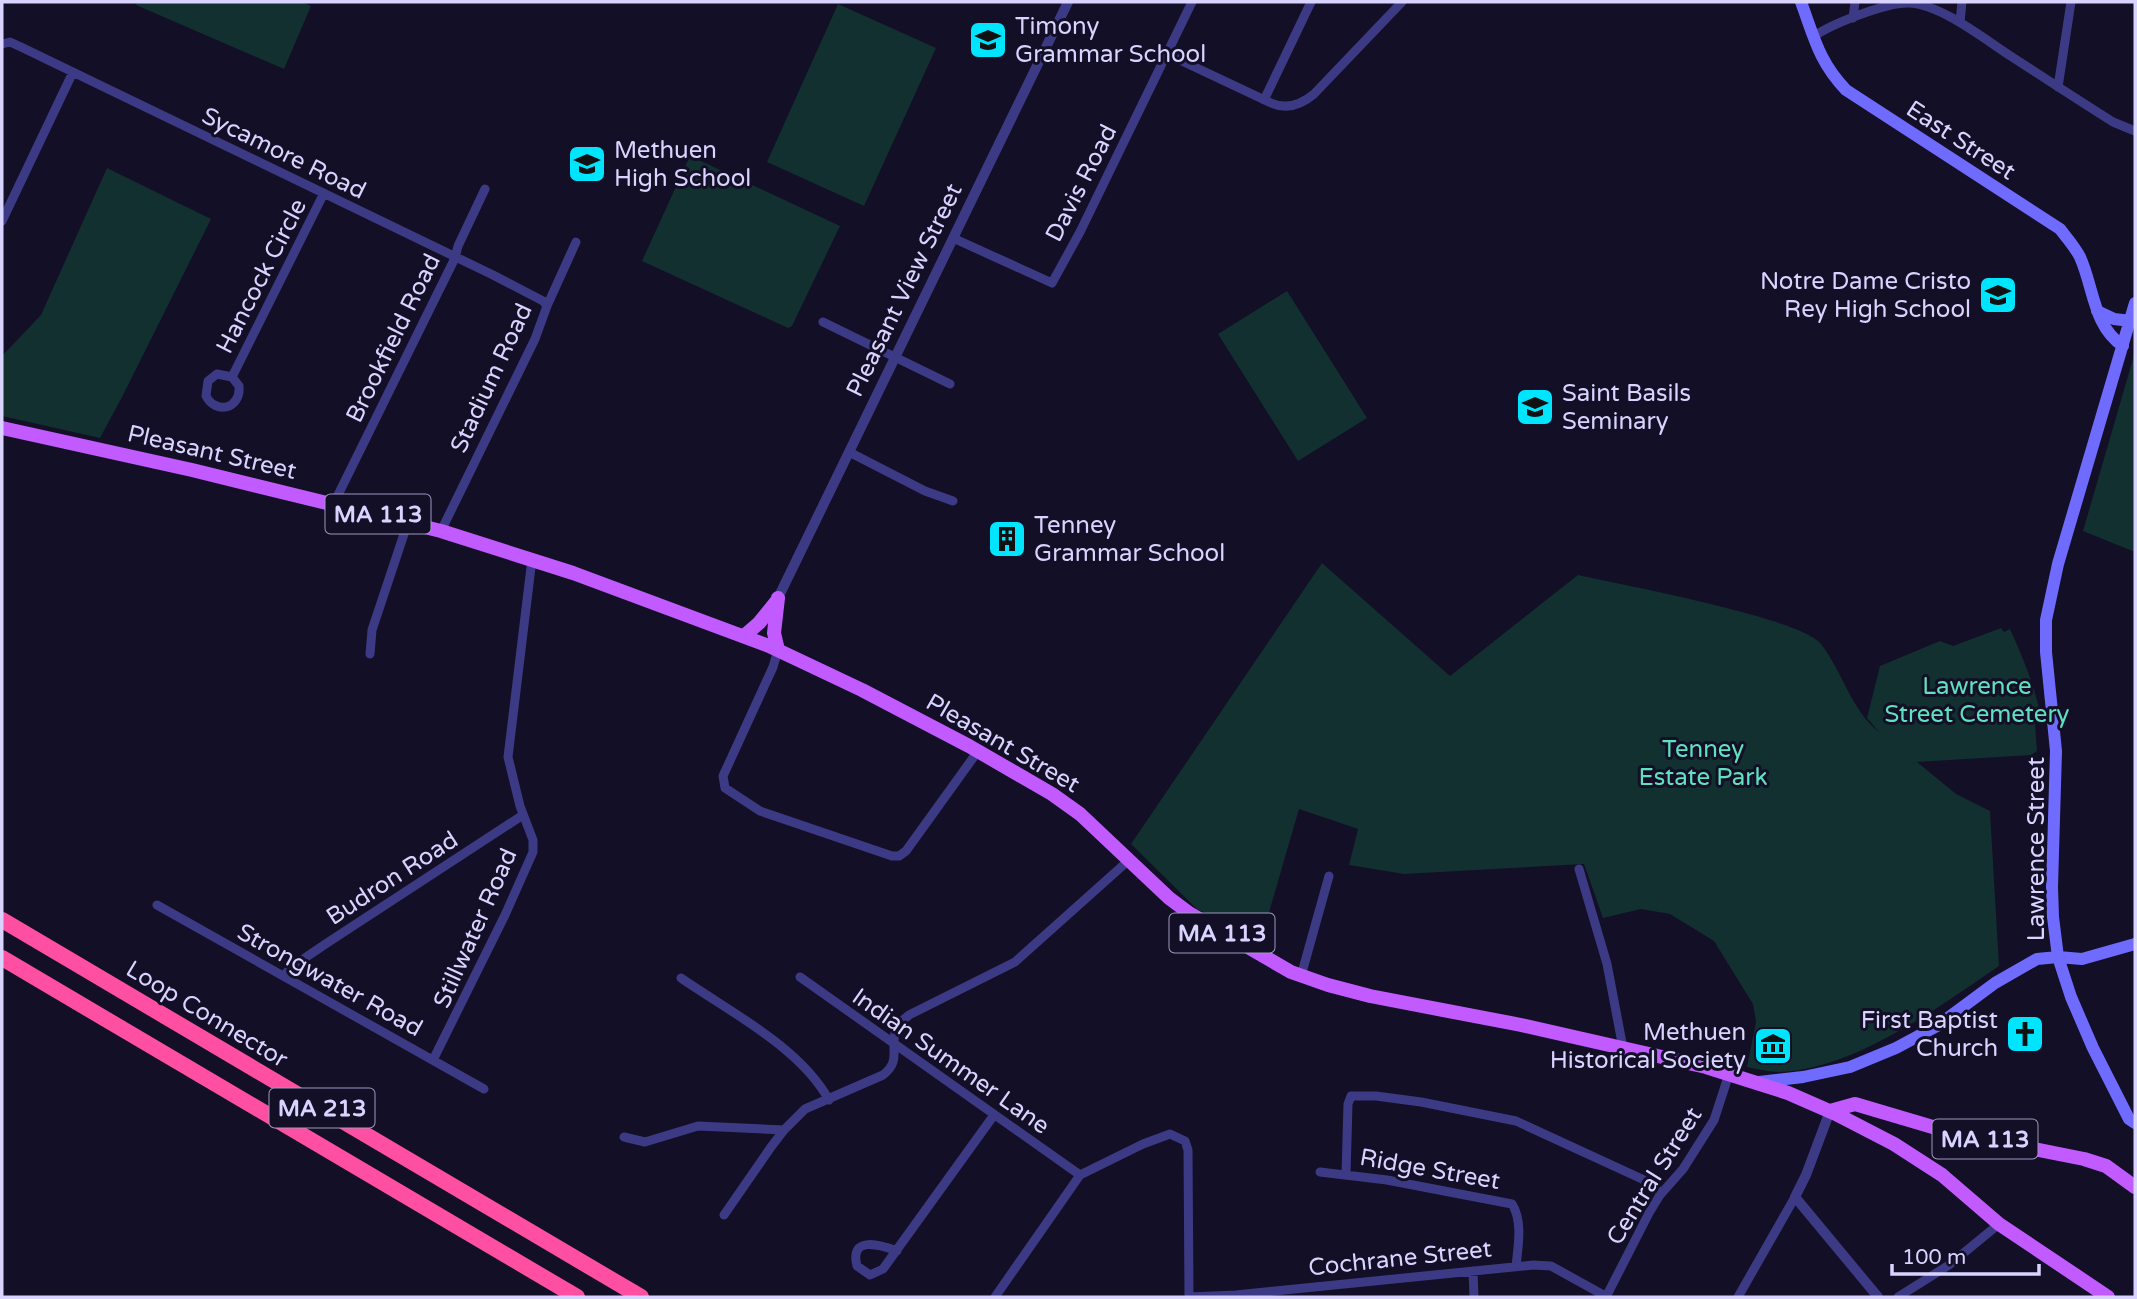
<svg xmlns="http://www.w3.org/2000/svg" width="2137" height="1299" viewBox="0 0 2137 1299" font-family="'Varela Round',sans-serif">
	<rect width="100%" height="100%" fill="#130f26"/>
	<path fill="#12302f" d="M137 2H301L311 6 284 69 136 5Z
		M838 4 936 48 864 206 767 162Z
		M690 156 840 226 792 326 788 328 642 261Z
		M107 168 211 219 122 397 100 438 2 416V356L41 315Z
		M1287 291 1367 418 1298 461 1218 334Z
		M2135 352V552L2083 531Z
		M1322 563 1450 676 1578 575C1618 584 1800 618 1820 643 1843 671 1850 709 1879 732L1867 718 1880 666 1940 641 1953 646 2001 628 2004 632 2010 629C2024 660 2036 689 2042 722L2035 724 2037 751 2031 755 1917 762 1956 794 1990 811 1999 966C1939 1007 1853 1070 1779 1072 1769 1072 1757 1069 1747 1067L1756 1022 1753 1004 1714 941 1670 914 1641 909 1603 918 1584 864 1404 874 1349 865 1358 829 1299 809 1261 940 1197 909 1131 844Z"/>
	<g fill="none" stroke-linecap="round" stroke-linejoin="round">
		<path stroke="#3d3a85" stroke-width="9" d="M1853 18 1855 2
			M1960 22 1962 2
			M1813 37C1831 24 1887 2 1909 3 1940 4 1983 38 2009 55 2043 77 2078 100 2113 122L2135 131
			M2 44 10 42 21 47 493 275 543 301 547 306
			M1167 54 1271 103C1287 110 1301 105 1314 94L1402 2
			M2058 87 2071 2
			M1264 100 1311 2
			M2 221 73 72
			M953 238 1052 283 1080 232 1192 2
			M823 322 950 384
			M232 377 239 386C241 409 216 415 206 396L208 381 217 374 232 377 324 193
			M849 452 925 491 953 501
			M334 503 455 258 458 246 485 189
			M441 531 535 339 547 306 576 242
			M778 650 773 667 723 776 725 788 760 811 892 856H899L906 851 978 751
			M370 654 372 630 408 522
			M1579 869 1607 964 1623 1048
			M157 905 484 1089
			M284 976 290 968 327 943 523 815
			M1301 976 1329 876
			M800 977 1080 1175
			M681 978C730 1012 800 1047 829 1100
			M433 1060 505 915 533 852V840L520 806 508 757 532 559
			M624 1137 645 1142 698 1126 784 1130
			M1320 1172 1387 1180 1512 1204C1523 1221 1518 1247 1516 1266
			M1346 1174 1348 1104 1351 1096H1376L1421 1102 1516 1121 1642 1179 1662 1193
			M724 1215 771 1147 784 1130 805 1109 883 1075C903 1060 888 1046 897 1027 899 1022 906 1018 909 1015L1015 962 1129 860
			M897 1251C881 1245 849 1235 857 1266L870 1275 883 1269 994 1115
			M1473 1271 1474 1297
			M995 1297 1080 1175 1143 1144 1170 1134 1185 1141 1188 1150 1189 1297
			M1189 1297 1236 1295 1533 1265 1551 1266 1607 1297
			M1606 1297 1649 1213 1660 1195 1683 1169 1714 1120 1729 1074
			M1738 1297 1795 1197
			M1898 1297 1949 1265 1999 1224"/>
		<path stroke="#3d3a85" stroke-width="10" d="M778 598 1068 2
			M1830 1111 1806 1175 1795 1197 1878 1297"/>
		<path stroke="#6f6bff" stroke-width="12" d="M1801 2C1814 37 1819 62 1846 90L2060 229C2067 238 2075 247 2080 257 2094 288 2093 326 2123 346
			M2135 303 2058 564 2046 620V652L2056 751 2052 887 2053 917 2058 957 2071 997 2093 1048 2129 1119 2135 1123
			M2097 311 2114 319 2131 321
			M1759 1082 1803 1077 1850 1067 1896 1048 1937 1026 1995 983 2037 959 2058 957 2082 959 2135 944"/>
		<path stroke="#c25bff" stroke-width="14" d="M2 428 192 470 441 531 573 573 769 646 862 690 969 746 1052 794 1080 814 1169 898 1189 913 1291 972 1328 985 1370 996 1521 1025 1706 1067 1788 1093 1836 1114 1894 1144 1942 1175 1999 1224 2108 1297
			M744 636 759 623 776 602
			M778 650 774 633 778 598
			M1830 1111 1855 1104 1953 1133 2084 1159 2106 1166 2135 1187"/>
		<path stroke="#ff4fa3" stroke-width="16" d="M2 920 641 1297
			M2 958 577 1297"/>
	</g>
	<defs>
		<symbol id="school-square" viewBox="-11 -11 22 22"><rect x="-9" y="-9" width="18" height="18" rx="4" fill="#00e5ff" stroke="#130f26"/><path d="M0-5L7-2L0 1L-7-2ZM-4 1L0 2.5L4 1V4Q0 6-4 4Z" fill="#111"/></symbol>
		<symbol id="building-square" viewBox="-11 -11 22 22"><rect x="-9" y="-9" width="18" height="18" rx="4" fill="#00e5ff" stroke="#130f26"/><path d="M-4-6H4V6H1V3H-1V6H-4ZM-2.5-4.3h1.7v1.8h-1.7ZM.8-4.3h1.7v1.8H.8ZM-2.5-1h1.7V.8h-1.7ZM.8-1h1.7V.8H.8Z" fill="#111"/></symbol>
		<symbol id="church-square" viewBox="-11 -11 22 22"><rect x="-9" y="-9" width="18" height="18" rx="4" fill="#00e5ff" stroke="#130f26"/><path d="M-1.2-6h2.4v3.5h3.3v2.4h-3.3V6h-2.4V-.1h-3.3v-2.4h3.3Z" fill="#111"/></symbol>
		<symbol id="museum-square" viewBox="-11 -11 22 22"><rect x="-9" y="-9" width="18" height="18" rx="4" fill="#00e5ff" stroke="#130f26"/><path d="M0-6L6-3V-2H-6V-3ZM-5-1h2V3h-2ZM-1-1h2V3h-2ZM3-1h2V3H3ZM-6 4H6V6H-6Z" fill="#111"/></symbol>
	</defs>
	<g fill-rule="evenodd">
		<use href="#school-square" x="966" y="18" width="44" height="44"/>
		<use href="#school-square" x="565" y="142" width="44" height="44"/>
		<use href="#school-square" x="1976" y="273" width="44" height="44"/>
		<use href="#school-square" x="1513" y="385" width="44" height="44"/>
		<use href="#building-square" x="985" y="517" width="44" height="44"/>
		<use href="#church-square" x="2003" y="1012" width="44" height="44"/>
		<use href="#museum-square" x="1751" y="1024" width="44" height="44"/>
	</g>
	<g text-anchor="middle" stroke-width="6" stroke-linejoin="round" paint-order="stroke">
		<g fill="#130f26" stroke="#9e99be" stroke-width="2">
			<rect x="325.5" y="494.5" width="105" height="39" rx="5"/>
			<rect x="1169.5" y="913.5" width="105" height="39" rx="5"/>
			<rect x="269.5" y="1088.5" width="105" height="39" rx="5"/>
			<rect x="1932.5" y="1119.5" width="105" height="39" rx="5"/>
		</g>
		<g font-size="23" font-weight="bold" fill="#d9d4ff">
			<text x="378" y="522">MA 113</text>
			<text x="1222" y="941">MA 113</text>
			<text x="322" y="1116">MA 213</text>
			<text x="1985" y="1147">MA 113</text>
		</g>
		<g font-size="24" fill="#d9d4ff" stroke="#130f26" text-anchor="start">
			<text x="1015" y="34">Timony<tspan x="1015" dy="28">Grammar School</tspan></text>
			<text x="614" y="158">Methuen<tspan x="614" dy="28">High School</tspan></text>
			<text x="1971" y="289" text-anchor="end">Notre Dame Cristo<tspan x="1971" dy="28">Rey High School</tspan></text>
			<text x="1562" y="401">Saint Basils<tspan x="1562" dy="28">Seminary</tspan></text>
			<text x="1034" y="533">Tenney<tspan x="1034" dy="28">Grammar School</tspan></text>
			<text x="1998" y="1028" text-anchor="end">First Baptist<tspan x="1998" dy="28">Church</tspan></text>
			<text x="1746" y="1040" text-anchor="end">Methuen<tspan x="1746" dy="28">Historical Society</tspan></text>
		</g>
		<g font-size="24" fill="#d9d4ff" stroke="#130f26">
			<text transform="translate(1961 140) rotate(33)" y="8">East Street</text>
			<text transform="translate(284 153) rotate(26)" y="8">Sycamore Road</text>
			<text transform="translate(1081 183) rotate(-63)" y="8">Davis Road</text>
			<text transform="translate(261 276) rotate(-63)" y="8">Hancock Circle</text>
			<text transform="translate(904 290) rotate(-64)" y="8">Pleasant View Street</text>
			<text transform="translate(393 338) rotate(-64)" y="8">Brookfield Road</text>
			<text transform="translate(491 378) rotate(-65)" y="8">Stadium Road</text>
			<text transform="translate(212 452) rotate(13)" y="8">Pleasant Street</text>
			<text transform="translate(1003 743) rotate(30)" y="8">Pleasant Street</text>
			<text transform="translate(2036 849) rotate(-90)" y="8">Lawrence Street</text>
			<text transform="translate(392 878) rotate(-33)" y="8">Budron Road</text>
			<text transform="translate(475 928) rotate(-66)" y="8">Stillwater Road</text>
			<text transform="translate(330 980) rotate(29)" y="8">Strongwater Road</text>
			<text transform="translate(207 1014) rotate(31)" y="8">Loop Connector</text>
			<text transform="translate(951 1061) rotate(35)" y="8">Indian Summer Lane</text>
			<text transform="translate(1430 1169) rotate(10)" y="8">Ridge Street</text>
			<text transform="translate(1654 1176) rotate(-58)" y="8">Central Street</text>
			<text transform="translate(1400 1258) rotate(-6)" y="8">Cochrane Street</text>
		</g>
		<g font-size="24" fill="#5fe0c0" stroke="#130f26">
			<text x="1977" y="694">Lawrence<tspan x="1977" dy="28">Street Cemetery</tspan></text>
			<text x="1703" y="757">Tenney<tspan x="1703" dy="28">Estate Park</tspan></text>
		</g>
	</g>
	<rect width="2137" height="1299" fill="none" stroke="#d9d4ff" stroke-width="7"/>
	<path d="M1892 1264v10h147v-10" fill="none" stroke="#d9d4ff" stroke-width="3.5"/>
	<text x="1902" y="1264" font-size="21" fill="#d9d4ff" stroke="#130f26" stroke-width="5" paint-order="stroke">100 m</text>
</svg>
